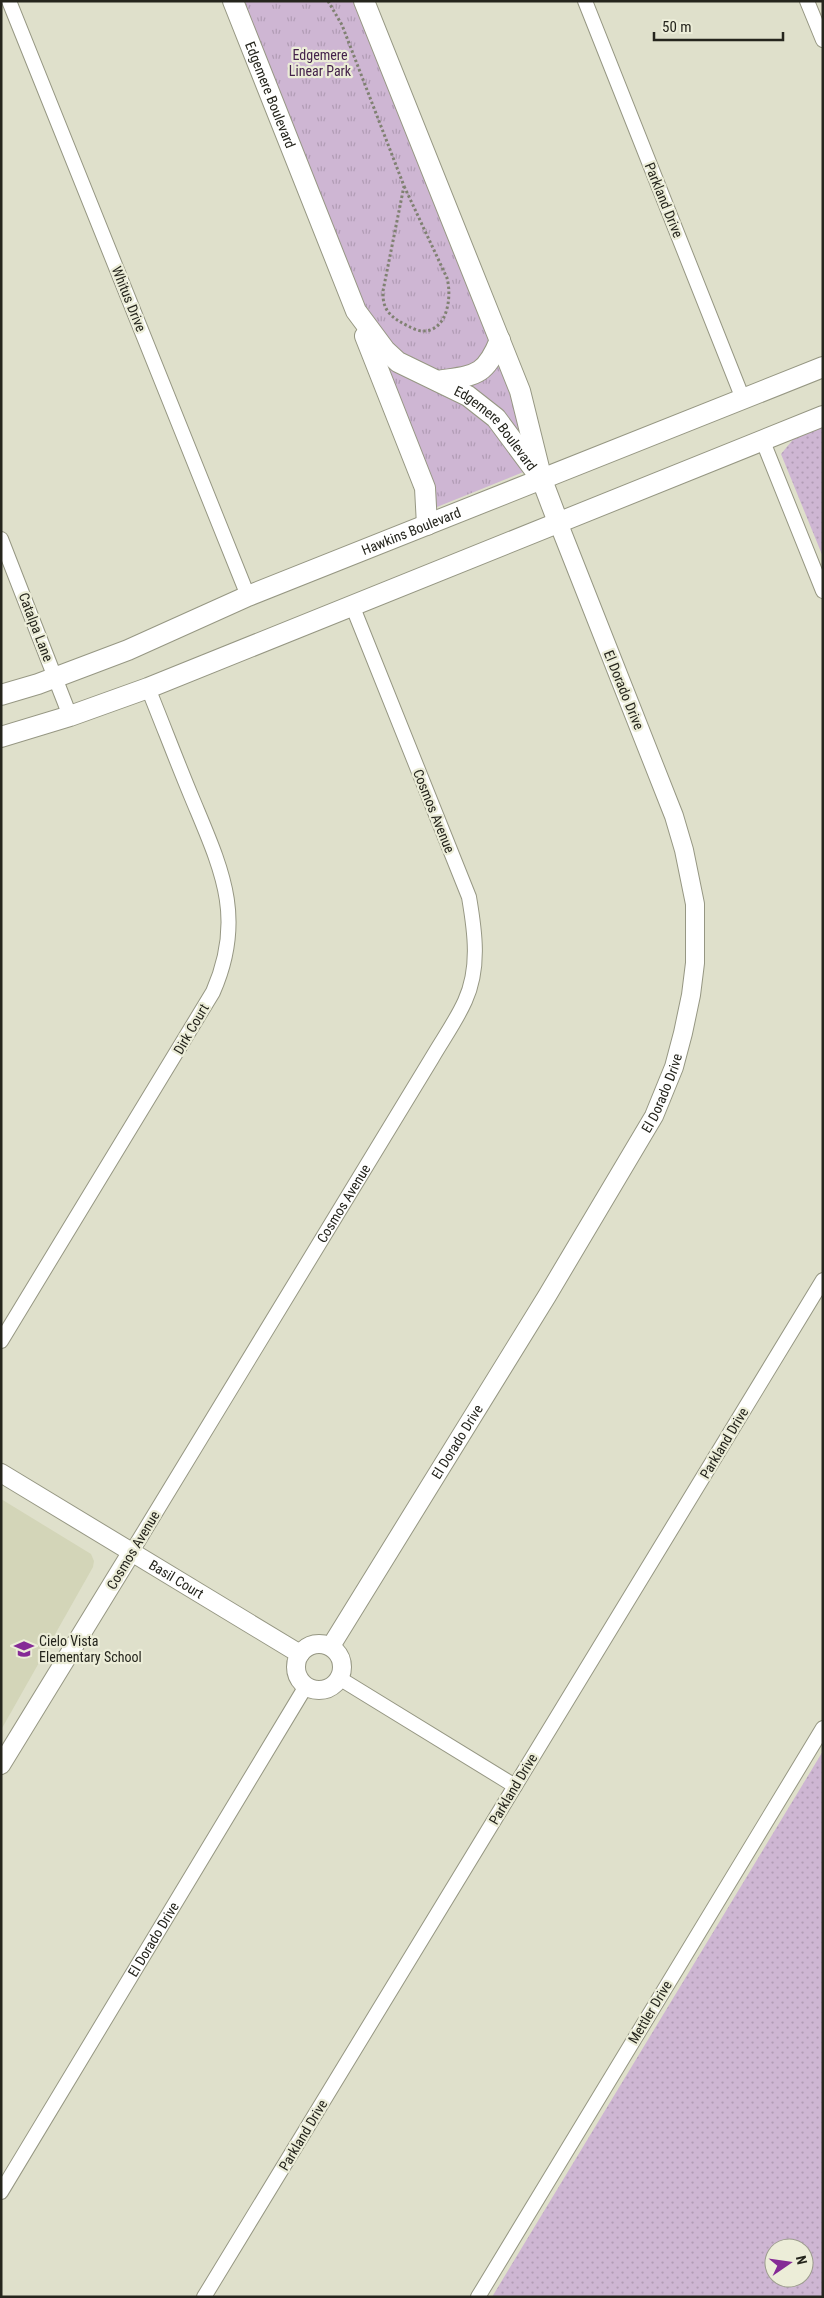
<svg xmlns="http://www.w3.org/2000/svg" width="824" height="2298" viewBox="0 0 824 2298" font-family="'Roboto Condensed',sans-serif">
	<defs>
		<pattern id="grass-dots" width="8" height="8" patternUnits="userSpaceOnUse" patternTransform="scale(1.25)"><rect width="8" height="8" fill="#ceb6d3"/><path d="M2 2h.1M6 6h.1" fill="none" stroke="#b19cb5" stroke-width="1.8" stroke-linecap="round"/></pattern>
		<pattern id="park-tufts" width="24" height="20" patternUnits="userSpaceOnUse" patternTransform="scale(1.25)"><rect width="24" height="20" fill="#ceb6d3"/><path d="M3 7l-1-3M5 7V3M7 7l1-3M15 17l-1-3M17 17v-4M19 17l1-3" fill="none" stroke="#b19cb5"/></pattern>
	</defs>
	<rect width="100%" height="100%" fill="#dfe0cb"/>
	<path fill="#d3d5b8" d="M1 1499 91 1554 94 1561 93 1567 1 1730Z"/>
	<path fill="url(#grass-dots)" fill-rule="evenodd" d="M823 425V557L781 454 796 436Z
		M823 1751V2297H492ZM774 2248H804V2278H774Z"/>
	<path fill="url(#park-tufts)" d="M236 1H354L525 432 536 467 437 507Z"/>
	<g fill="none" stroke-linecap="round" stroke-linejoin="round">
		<defs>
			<g id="minor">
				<path d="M9 1 248 596"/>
				<path d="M585 1 743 399"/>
				<path d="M807 1 823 40"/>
				<path d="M762 439 823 591"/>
				<path d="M1 539 70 716"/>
				<path d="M1 1341 213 992C246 917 221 868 192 798 177 762 163 725 148 688"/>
				<path id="s1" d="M131 1553 432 1058C443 1039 456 1021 465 1001 480 968 475 932 469 897L352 605"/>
				<path d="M339 1678 515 1786"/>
				<path id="s2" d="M1 2192 306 1686"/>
				<path d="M204 2297 823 1280"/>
				<path d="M478 2297 823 1728"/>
			</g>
			<g id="tertiary">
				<path id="s3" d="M1 1473 300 1654"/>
				<circle cx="319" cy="1667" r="23"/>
				<path id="s4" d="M331 1646 547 1296 654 1116 674 1067 683 1033 691 995 695 963V904L684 850 674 816 558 522"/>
				<path d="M1 1765 131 1553"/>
			</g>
			<g id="secondary">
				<path id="s5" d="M233 1 356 311 385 350 398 362 468 396 496 418 542 480"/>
				<path d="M364 1 520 391 542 480 558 522"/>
				<path d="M365 336 425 488 427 525"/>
				<path d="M438 381C475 375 485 377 500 340"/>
				<path id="s6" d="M1 695 38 684 128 650 248 596 823 367"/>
				<path d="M1 737 70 716 148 688 823 416"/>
			</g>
		</defs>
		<use href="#minor" stroke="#969783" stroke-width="16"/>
		<use href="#tertiary" stroke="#969783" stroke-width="20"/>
		<use href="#secondary" stroke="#969783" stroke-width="22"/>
		<path stroke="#808172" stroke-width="3" stroke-dasharray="2.5 2.5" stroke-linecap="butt" d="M328 1 342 25 404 186 383 291C382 311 392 318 408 326 412 328 418 331 422 331 448 332 452 296 447 278L404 186"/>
		<use href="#minor" stroke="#fff" stroke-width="14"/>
		<use href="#tertiary" stroke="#fff" stroke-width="18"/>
		<use href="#secondary" stroke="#fff" stroke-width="20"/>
	</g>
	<defs>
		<symbol id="school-bare" viewBox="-9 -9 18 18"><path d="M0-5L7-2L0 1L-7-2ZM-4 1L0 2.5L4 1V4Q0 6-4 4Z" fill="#852a96" stroke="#ecedd8" stroke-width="2.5" paint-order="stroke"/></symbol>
	</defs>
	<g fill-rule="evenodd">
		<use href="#school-bare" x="10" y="1635" width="28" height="28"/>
	</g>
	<g text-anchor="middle" stroke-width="4.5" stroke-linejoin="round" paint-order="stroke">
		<g font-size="14" fill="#44224b" stroke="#ecedd8">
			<text x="320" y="60">Edgemere<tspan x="320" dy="16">Linear Park</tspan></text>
		</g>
		<g font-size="14" fill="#25251d" stroke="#ecedd8">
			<text dy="5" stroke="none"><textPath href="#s5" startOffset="101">Edgemere Boulevard</textPath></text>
			<text transform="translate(664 200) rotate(68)" y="5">Parkland Drive</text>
			<text transform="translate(129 299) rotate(68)" y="5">Whitus Drive</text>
			<text dy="5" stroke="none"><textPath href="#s5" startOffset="520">Edgemere Boulevard</textPath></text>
			<text dy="5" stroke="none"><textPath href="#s6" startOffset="442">Hawkins Boulevard</textPath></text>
			<text transform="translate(36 627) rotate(69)" y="5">Catalpa Lane</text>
			<text transform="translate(624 690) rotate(68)" y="5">El Dorado Drive</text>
			<text transform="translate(434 811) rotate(68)" y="5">Cosmos Avenue</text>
			<text transform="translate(191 1029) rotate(-60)" y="5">Dirk Court</text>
			<text dy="5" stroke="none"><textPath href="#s4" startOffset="645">El Dorado Drive</textPath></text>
			<text dy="5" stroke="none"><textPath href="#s1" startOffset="409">Cosmos Avenue</textPath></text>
			<text dy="5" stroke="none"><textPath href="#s4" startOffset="240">El Dorado Drive</textPath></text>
			<text transform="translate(724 1443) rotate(-59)" y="5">Parkland Drive</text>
			<text transform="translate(133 1550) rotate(-59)" y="5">Cosmos Avenue</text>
			<text dy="5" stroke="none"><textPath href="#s3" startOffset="205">Basil Court</textPath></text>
			<text transform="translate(513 1789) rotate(-59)" y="5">Parkland Drive</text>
			<text dy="5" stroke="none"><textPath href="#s2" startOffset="295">El Dorado Drive</textPath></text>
			<text transform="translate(650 2012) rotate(-59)" y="5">Mettler Drive</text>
			<text transform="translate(303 2135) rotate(-59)" y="5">Parkland Drive</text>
		</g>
		<g font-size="14" fill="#25251d" stroke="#ecedd8" text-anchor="start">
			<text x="39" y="1646">Cielo Vista<tspan x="39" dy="16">Elementary School</tspan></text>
		</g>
	</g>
	<rect width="824" height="2298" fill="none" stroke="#25251d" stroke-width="5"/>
	<g transform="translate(789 2263) rotate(77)"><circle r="24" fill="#ecedd8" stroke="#9c9d8d"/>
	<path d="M0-4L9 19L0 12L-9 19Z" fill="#852a96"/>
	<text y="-8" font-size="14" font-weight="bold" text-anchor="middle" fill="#25251d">N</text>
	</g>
	<path d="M654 32v8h129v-8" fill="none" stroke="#25251d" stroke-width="2.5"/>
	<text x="662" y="32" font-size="15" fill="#25251d" stroke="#ecedd8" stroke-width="4" paint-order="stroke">50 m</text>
</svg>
